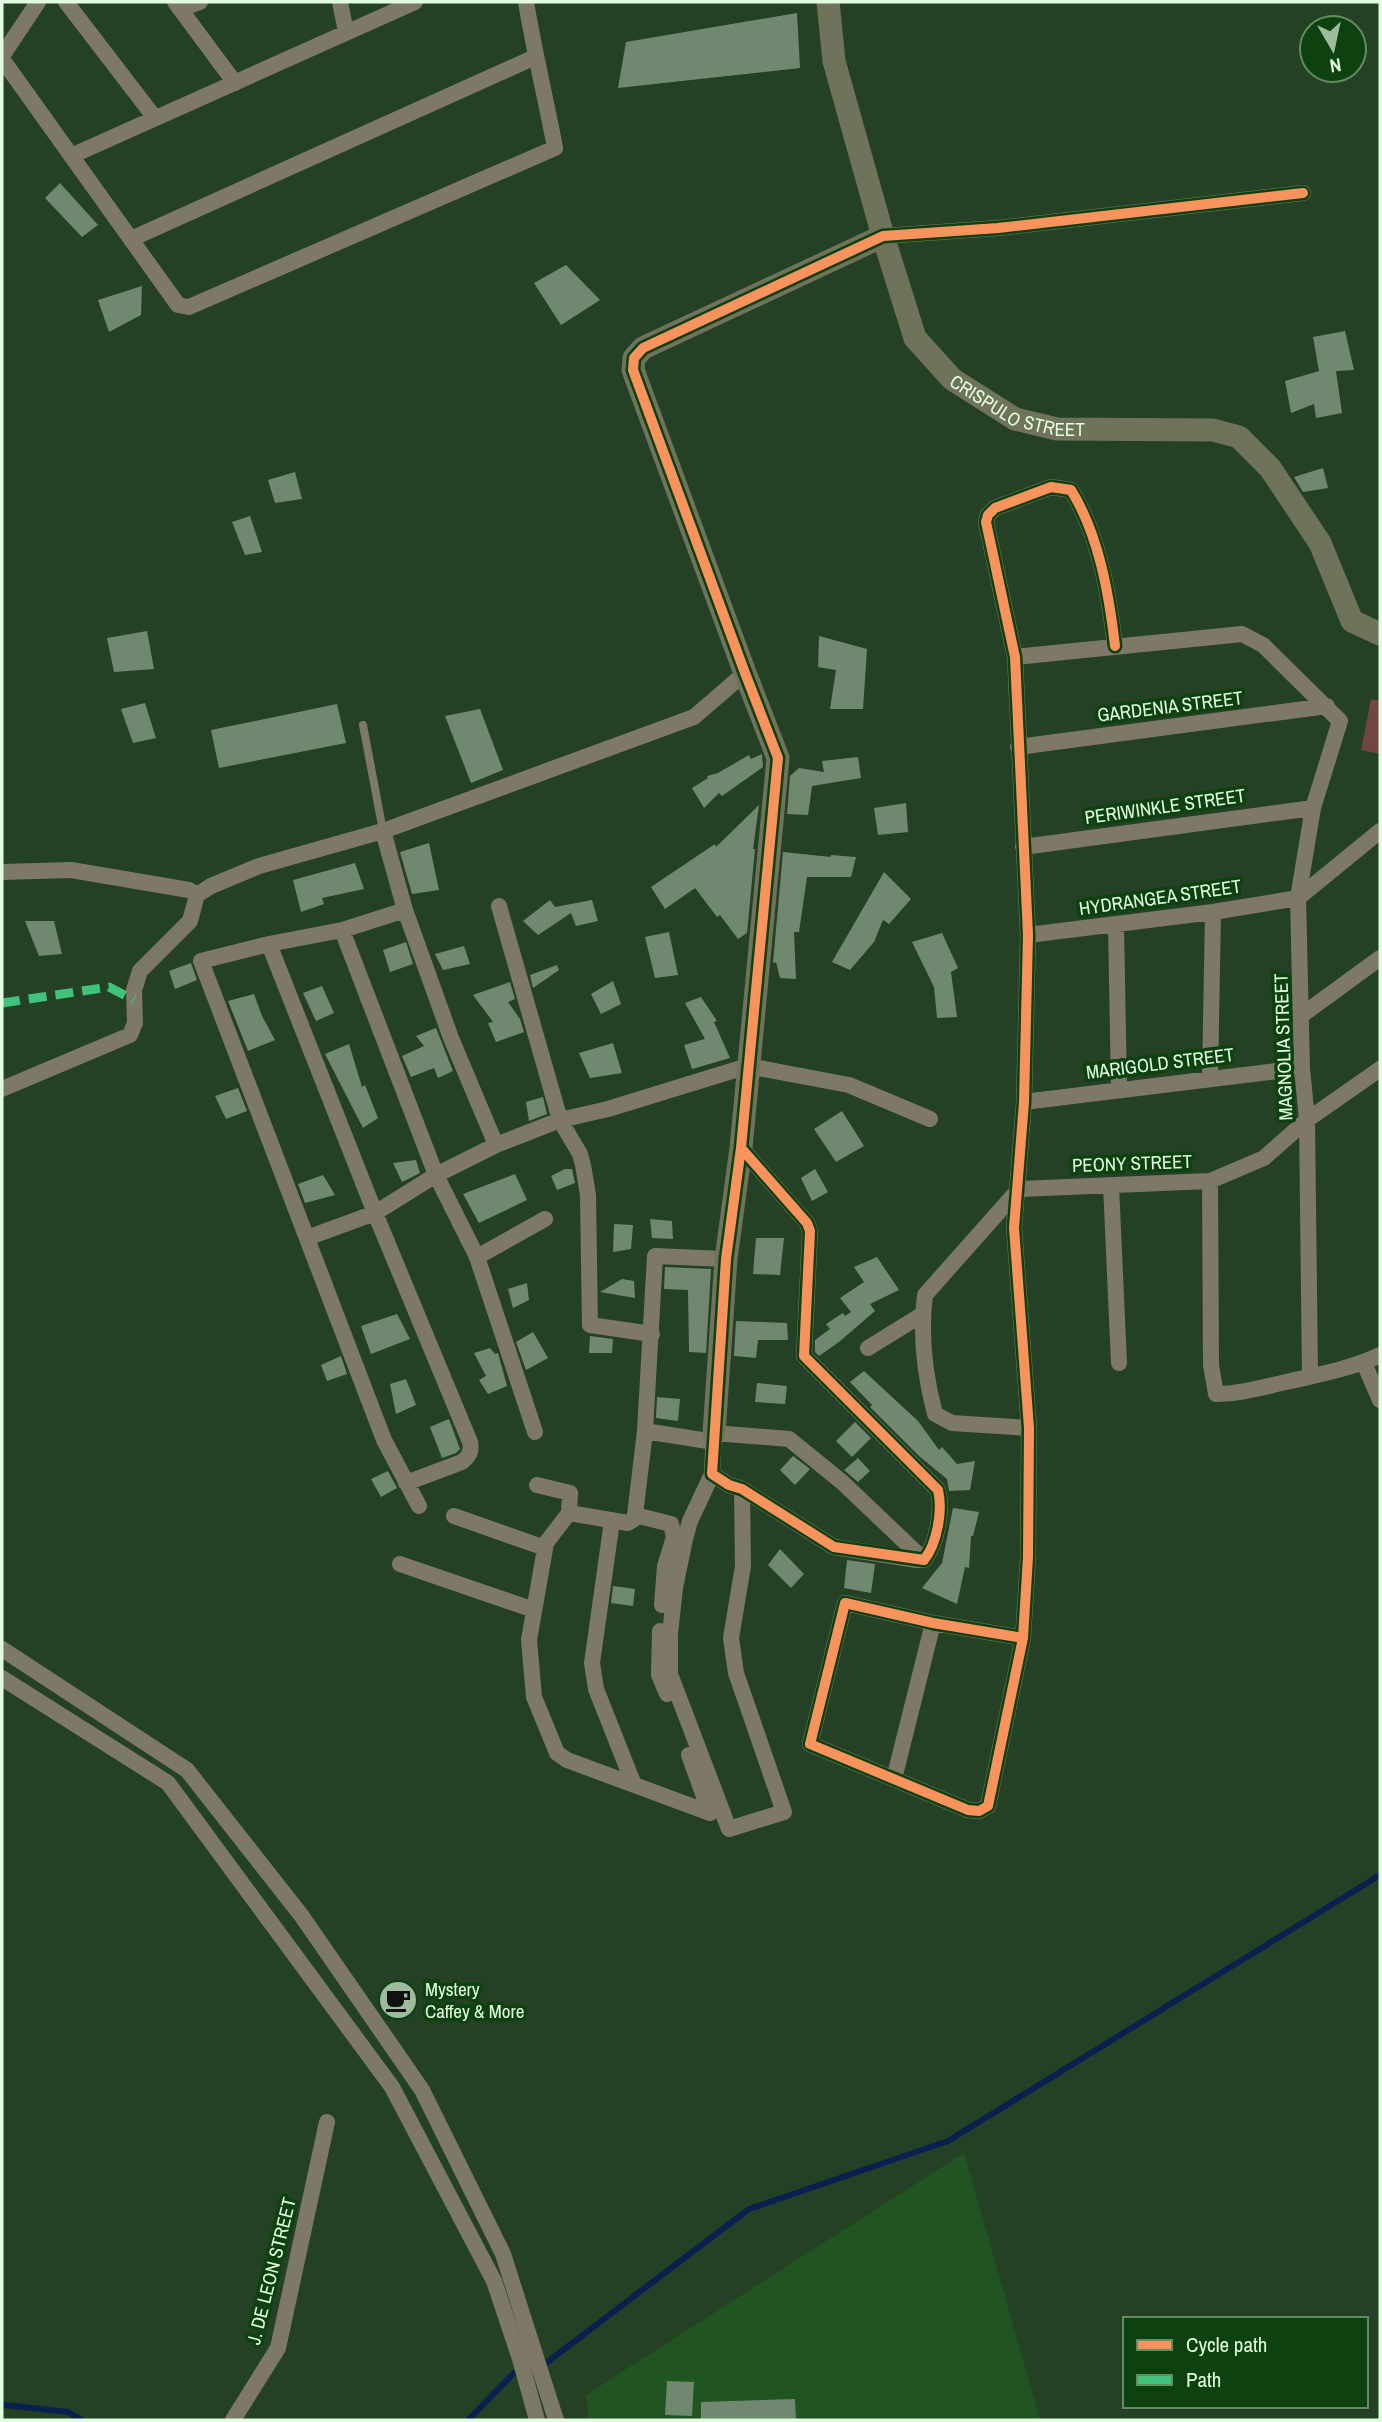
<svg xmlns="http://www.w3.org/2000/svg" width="1382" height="2422" viewBox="0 0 1382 2422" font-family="'Archivo Narrow',sans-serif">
	<rect width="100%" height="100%" fill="#254125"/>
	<path fill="#205521" d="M964 2153 1040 2420H589L586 2395Z"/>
	<path fill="#724640" d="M1371 699 1380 701V754L1361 750Z"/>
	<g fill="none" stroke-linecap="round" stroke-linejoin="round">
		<path stroke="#0a2150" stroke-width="6" d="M546 2363 749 2209 948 2141 1380 1875
			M2 2407 4 2405 68 2412 82 2420
			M468 2420 514 2373"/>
	</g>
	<path fill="#718870" d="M797 13 800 68 618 88 626 42Z
		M60 183 98 225 82 237 45 198Z
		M566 265 600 300 561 325 534 283Z
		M142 286 141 315 109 332 98 300Z
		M1345 331 1354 370 1336 371 1342 413 1316 418 1314 404 1291 413 1285 381 1319 371 1313 337Z
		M1323 468 1328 488 1303 492 1294 477Z
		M295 472 302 499 275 503 268 480Z
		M250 516 262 552 245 555 232 522Z
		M147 631 154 669 114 672 107 638Z
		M819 636 867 649 863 709H830L836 670 818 667Z
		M145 703 156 738 133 743 121 709Z
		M337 704 346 743 219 768 211 730Z
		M480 709 503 770 471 783 445 716Z
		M762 754 763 767 722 796 719 793 704 808 692 788 708 778 707 776 718 773 749 755 751 759Z
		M858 757 861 778 812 786 808 815 787 814 790 776 799 768 824 772 822 761Z
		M906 803 908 832 878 835 874 808Z
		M759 805 753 849H755L747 933 738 939 720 915 717 917 695 888 665 909 651 887 715 844 716 847Z
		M429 843 439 890 412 894 400 852Z
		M783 852 831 857V855L856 857 851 877H807L799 932H794L796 979 780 978 776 962 773 963Z
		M355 863 364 889 322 898 324 904 301 912 293 880Z
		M884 872 911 899 889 924 883 920 874 942 850 970 832 962Z
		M550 900 555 907 592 900 598 921 576 926 571 913 538 935 523 921Z
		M25 921H54L62 954 39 956Z
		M669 932 678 975 655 978 645 937Z
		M942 933 958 968 951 972 957 1017 937 1018 934 987 912 942Z
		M406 942 413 964 390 972 383 950Z
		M464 946 470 964 443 970 435 954Z
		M191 963 197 980 175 989 169 971Z
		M557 965 559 970 533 988 530 975Z
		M613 981 621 1004 601 1014 591 994Z
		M510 982 515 999 508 1002 520 1019 524 1032 496 1042 488 1023 493 1022 473 995Z
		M322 986 334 1013 316 1021 303 993Z
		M254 994 262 1016 275 1040 248 1051 228 1001Z
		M701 997 717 1021 714 1022 730 1058 692 1069 684 1045 705 1039 685 1003Z
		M436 1028 453 1071 438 1078 434 1068 411 1077 402 1056 424 1046 416 1036Z
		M613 1043 622 1073 590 1078 579 1053Z
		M349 1044 362 1087 365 1085 378 1118 363 1128 325 1054Z
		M238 1088 247 1111 226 1119 215 1096Z
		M543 1097 547 1114 529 1121 526 1102Z
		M842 1111 864 1146 836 1162 814 1129Z
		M416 1160 420 1173 402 1182 393 1163Z
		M565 1169H572L575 1183 557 1190 551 1176Z
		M815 1169 828 1192 812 1201 801 1178Z
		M515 1174 527 1200 479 1223 463 1194Z
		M323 1175 335 1195 305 1203 298 1184Z
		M650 1219 672 1221 673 1239 652 1238Z
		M614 1224 633 1225 631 1249 613 1252Z
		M756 1238H784L780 1275 753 1274Z
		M877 1257 899 1290 870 1304 875 1311 839 1342 819 1356 815 1352V1340L830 1329 826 1324 843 1313 845 1316 851 1312 840 1298 864 1282 854 1267Z
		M665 1267 711 1269 706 1353 689 1352 688 1290 664 1289Z
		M622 1279 634 1281 635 1298 600 1292Z
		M527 1283 529 1300 513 1308 508 1289Z
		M397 1314 410 1339 371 1354 361 1326Z
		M736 1321 787 1323 788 1340H758L756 1358 734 1356Z
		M533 1332 548 1358 526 1370 516 1342Z
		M590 1336 613 1339 612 1353H589Z
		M490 1348 495 1354 498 1353 507 1386 488 1394 479 1380 486 1376 474 1353Z
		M341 1356 347 1374 327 1381 321 1365Z
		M864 1371 918 1421 939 1450 942 1447 957 1464 975 1461 970 1490 949 1491 947 1479 919 1456 870 1407 872 1405 850 1382Z
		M406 1379 416 1405 396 1414 390 1384Z
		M757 1383 787 1386 785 1404 755 1402Z
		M657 1397 680 1399 678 1421 656 1418Z
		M449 1419 460 1449 456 1453 442 1458 430 1427Z
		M855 1422 871 1438 852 1457 836 1441Z
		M793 1456 810 1469 795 1485 780 1470Z
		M858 1458 870 1471 858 1482 844 1470Z
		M388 1471 397 1488 381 1497 371 1479Z
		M953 1508 979 1512 973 1536H971L969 1568 965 1567 957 1604 922 1588 942 1563Z
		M780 1549 804 1574 791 1588 768 1565Z
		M847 1560 875 1564 871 1593 844 1588Z
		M613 1586 635 1589 633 1606 611 1603Z
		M667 2381 694 2382 692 2416 665 2415Z
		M795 2399 796 2420H701V2402Z"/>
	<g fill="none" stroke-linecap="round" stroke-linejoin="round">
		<path stroke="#7d7966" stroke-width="8" d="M363 725 383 831"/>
		<path stroke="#7d7966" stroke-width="16" d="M66 2 155 118
			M175 2 235 83
			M340 2 346 32
			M180 9 200 2
			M2 56 38 2
			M2 59 178 305 189 307 555 148C546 99 534 51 526 2
			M71 156 415 2
			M883 236 998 228 1303 193
			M131 239 535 57
			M1015 657 1242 634 1263 645 1340 721 1313 808 1298 898 1302 1068 1307 1120 1310 1376
			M1018 747 1327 706
			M1023 847 1313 808
			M2 872 71 870 189 890 197 895
			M499 906 560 1120 580 1154 583 1165 588 1195 590 1325 652 1334
			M405 910 342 930 269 944 201 961 384 1440 419 1506
			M1116 924 1119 1089
			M342 930 436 1175 477 1257 535 1432
			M1028 935 1213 912 1298 898 1380 831
			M269 944 375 1213 470 1442C472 1452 469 1456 462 1462L406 1483
			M1302 1015 1380 958
			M1210 1078 1213 912
			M2 1089 130 1035 135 1023 134 990 140 971 190 921 197 895 211 886 259 866 383 831
			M1024 1102 1302 1068
			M496 1145 451 1038 405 910 383 831 694 717 745 673
			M741 1148 807 1223 810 1231 804 1356 938 1490C943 1511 937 1544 924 1560H917L834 1547 742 1489 729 1485 712 1474 714 1433 789 1439 842 1482 924 1560
			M1210 1181 1211 1365 1216 1394C1242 1394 1266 1386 1291 1381 1321 1374 1353 1368 1380 1355
			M1111 1185 1119 1363
			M1019 1189 1210 1181 1264 1158 1307 1120 1380 1069
			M1019 1189 925 1295C920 1333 925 1376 935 1414L952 1423 1029 1428
			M307 1238 375 1213 436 1175 496 1145 560 1120 608 1109 748 1066 849 1085 930 1119
			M477 1257 545 1219
			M868 1348 923 1314
			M1364 1363 1380 1400
			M645 1431 714 1442
			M712 1474 690 1521 685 1539 675 1588 670 1634V1674L729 1829 784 1812 736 1673 731 1638 743 1566 742 1489
			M537 1485 570 1493 569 1513 546 1543 529 1640 534 1697 557 1753 567 1760 710 1813
			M569 1513 628 1523 633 1520 635 1515 645 1431 655 1256 726 1259
			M635 1515 671 1524 674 1537 665 1566 662 1605
			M454 1516 545 1548
			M612 1521 592 1663 596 1689 634 1785
			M400 1564 534 1610
			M660 1631 659 1675 667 1694
			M1023 1638 933 1623 845 1603 810 1744 968 1810 979 1811 988 1806 1023 1638 1028 1557 1029 1428 1014 1228 1024 1102 1028 935 1015 657 986 522 988 515 995 508 1051 487 1071 490C1099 535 1109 594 1115 646
			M2 1649 187 1770 301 1915 422 2090 503 2254 556 2420
			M2 1678 168 1783 392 2087 494 2281 520 2359 537 2420
			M689 1755 710 1813
			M894 1779 933 1623
			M233 2420 278 2348 327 2122"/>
		<g stroke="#6f735b" stroke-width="23">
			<path id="s1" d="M828 2 834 61 883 236 915 338 952 379 1015 419 1057 429 1213 430 1239 437 1270 468 1320 543 1352 621 1380 634"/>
			<path d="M714 1433 726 1259 741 1148 778 758 745 673 633 370 634 358 643 348 883 236"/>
		</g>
		<path stroke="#40c37c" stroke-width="9" stroke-dasharray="18 9" stroke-linecap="butt" d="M2 1003 109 987 134 1000"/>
		<defs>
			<path id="cycleway" d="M741 1148 807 1223 810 1231 804 1356 938 1490C943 1511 937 1544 924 1560L834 1547 742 1489 729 1485 712 1474 726 1259 741 1148 778 758 745 673 633 370 634 358 643 348 883 236 998 228 1303 193
				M1023 1638 933 1623 845 1603 810 1744 968 1810 979 1811 988 1806 1023 1638 1028 1557 1029 1428 1014 1228 1024 1102 1028 935 1015 657 986 522 988 515 995 508 1051 487 1071 490C1099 535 1109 594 1115 646"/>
		</defs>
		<use href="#cycleway" stroke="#0d410f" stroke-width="15"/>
		<use href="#cycleway" stroke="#f8935d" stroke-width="10"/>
	</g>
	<defs>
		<symbol id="cafe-disc" viewBox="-11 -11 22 22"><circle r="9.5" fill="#9fbb9e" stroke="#0d410f"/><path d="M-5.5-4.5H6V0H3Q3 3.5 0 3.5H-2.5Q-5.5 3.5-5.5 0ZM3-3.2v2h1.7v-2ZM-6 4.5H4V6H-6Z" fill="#111"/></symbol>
	</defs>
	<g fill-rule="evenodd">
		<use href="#cafe-disc" x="376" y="1978" width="44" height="44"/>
	</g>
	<g text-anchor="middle" stroke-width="7" stroke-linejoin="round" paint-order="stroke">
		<g font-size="19" fill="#e1fcdf" stroke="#0d410f">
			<text dy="7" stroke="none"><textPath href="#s1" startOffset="476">CRISPULO STREET</textPath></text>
			<text transform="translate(1170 706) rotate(-7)" y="7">GARDENIA STREET</text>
			<text transform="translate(1165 806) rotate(-8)" y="7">PERIWINKLE STREET</text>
			<text transform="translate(1160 897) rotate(-8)" y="7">HYDRANGEA STREET</text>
			<text transform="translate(1283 1047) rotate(-92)" y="7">MAGNOLIA STREET</text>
			<text transform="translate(1160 1063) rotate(-7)" y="7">MARIGOLD STREET</text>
			<text transform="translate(1132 1163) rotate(-2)" y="7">PEONY STREET</text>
			<text transform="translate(271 2271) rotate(-76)" y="7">J. DE LEON STREET</text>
		</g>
		<g font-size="19" fill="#e1fcdf" stroke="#0d410f" text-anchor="start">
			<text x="425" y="1996">Mystery<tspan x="425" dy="22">Caffey &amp; More</tspan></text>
		</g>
	</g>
	<rect width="1382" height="2422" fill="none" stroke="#e1fcdf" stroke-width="7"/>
	<rect x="1123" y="2317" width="245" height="91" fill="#0d410f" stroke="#628c62" stroke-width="2"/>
	<rect x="1137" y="2340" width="35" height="10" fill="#f8935d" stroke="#628c62" stroke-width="2"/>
	<text x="1186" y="2352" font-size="21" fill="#e1fcdf">Cycle path</text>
	<rect x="1137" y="2375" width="35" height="10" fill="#40c37c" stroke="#628c62" stroke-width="2"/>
	<text x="1186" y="2387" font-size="21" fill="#e1fcdf">Path</text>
	<g transform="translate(1333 49) rotate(171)"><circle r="33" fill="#0d410f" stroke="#628c62" stroke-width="2"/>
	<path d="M0-5L12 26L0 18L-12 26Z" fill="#9fbb9e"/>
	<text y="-10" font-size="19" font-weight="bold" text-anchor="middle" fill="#e1fcdf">N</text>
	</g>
</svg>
